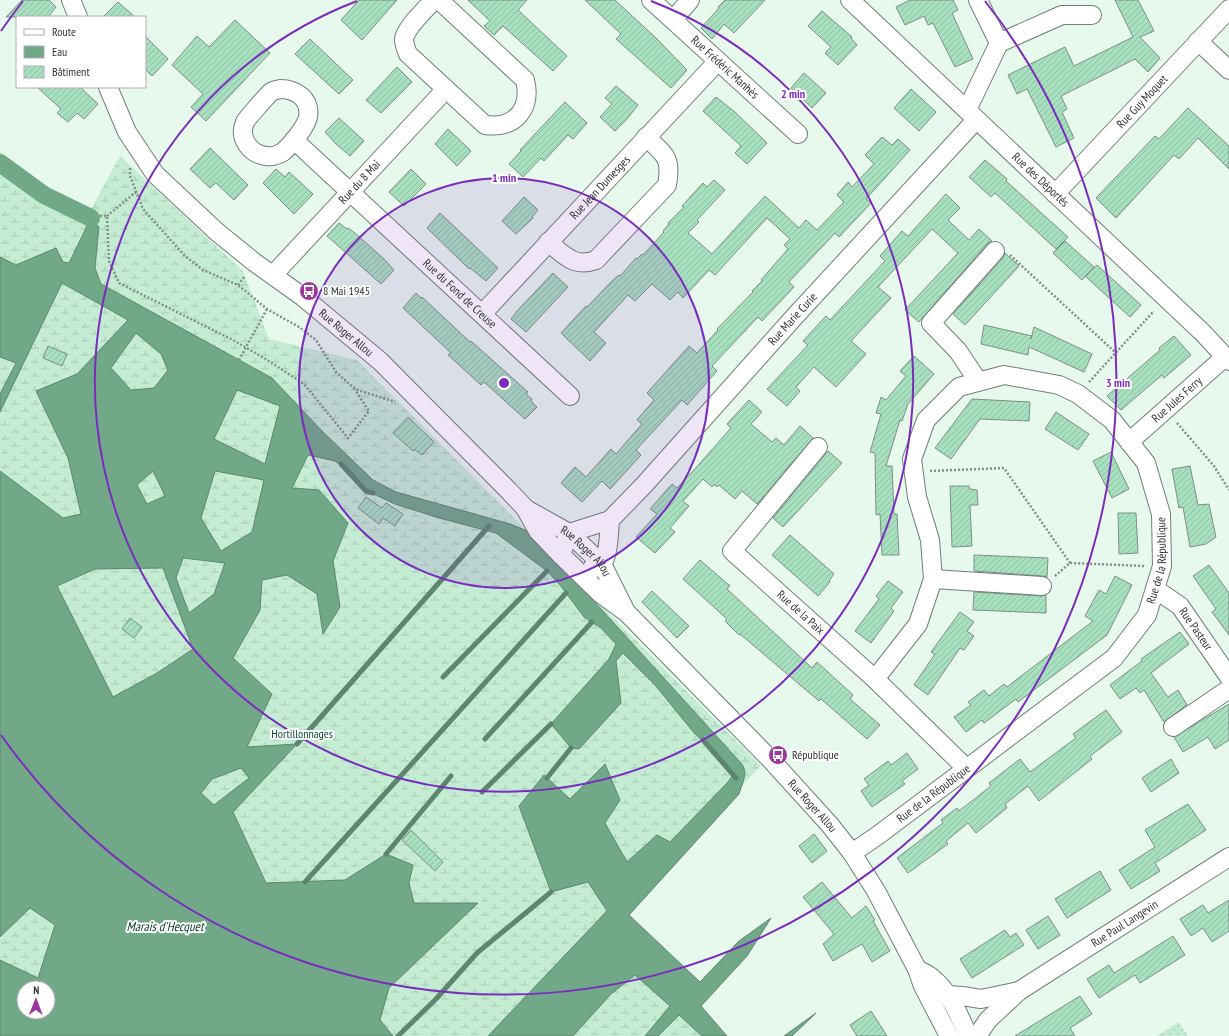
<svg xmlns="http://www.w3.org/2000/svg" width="1229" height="1036" viewBox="0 0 1229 1036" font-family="'PT Sans Narrow',sans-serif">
	<defs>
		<pattern id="grass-dots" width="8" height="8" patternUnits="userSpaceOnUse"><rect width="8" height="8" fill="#c4ecd3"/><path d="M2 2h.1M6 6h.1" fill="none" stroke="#a9cbb6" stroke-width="1.8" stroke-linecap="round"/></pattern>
		<pattern id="wetland-marsh" width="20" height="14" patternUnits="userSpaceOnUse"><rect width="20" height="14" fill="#c4ecd3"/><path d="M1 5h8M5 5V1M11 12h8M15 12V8" fill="none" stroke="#a9cbb6"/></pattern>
		<pattern id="building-hatch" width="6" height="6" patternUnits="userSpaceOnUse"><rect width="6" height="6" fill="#a7e0be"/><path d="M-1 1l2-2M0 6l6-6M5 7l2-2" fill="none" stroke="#90c1a4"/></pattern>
	</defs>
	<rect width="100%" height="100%" fill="#e7f9ed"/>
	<path fill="url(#grass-dots)" d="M1179 1022 1188 1036H1157Z"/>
	<path fill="url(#wetland-marsh)" fill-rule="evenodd" d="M0 151 44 187 91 209 120 156 243 271 269 339 357 360 761 766 619 914 720 1036H0ZM24 988H48V1012H24Z"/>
	<path fill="#71a888" stroke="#5d866e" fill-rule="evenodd" d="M91 218 99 227 95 268 101 284 272 378 323 432 373 480 396 492 489 518 510 524 525 530 536 540 582 588 741 763C749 773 742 783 739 794L629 915 700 982 739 941 771 918 747 956 701 1006 727 1036H702L679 1015 658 1036H645L670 1006 635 975 611 994 573 1036H488L607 911 588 882 551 892 519 806 544 775 570 799 605 764 620 800 605 823 627 862 657 835 670 842 728 782 732 776V772L720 756 695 734 655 685 623 653 616 661 621 703 579 749 571 748 551 724 609 659 616 644 601 628 584 617 560 585 547 571 496 533 439 518 395 504 367 491 356 480 355 475 335 461 308 455 292 488 319 490 348 523 333 561 340 607 323 634 317 594 287 575 262 580 260 610 233 658 272 694 247 747 297 744 233 812 266 883 345 880 386 854 413 865 409 883 414 903H478L389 988 380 1020 393 1036H0V960L38 978 55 925 30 908 0 937V471L63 518 81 514 68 458 36 391 77 374 128 320 62 283 0 412V394L16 363 0 357V257L16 265 56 248 63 262 69 263ZM136 333 161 354 168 370 154 388 131 390 111 368ZM237 390 280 406 265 464 214 439ZM153 471 165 496 147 504 137 485ZM215 471 264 480 252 532 221 551 201 518ZM183 558 225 563 214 594 189 613 176 578ZM163 568 193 649 157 673 113 697 57 586 95 569ZM241 768 249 778 214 805 201 793 212 779ZM24 988H48V1012H24Z
		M816 1013 792 1036H784Z"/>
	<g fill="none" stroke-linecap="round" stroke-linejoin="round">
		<path stroke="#5d866e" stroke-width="5" d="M341 464 366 491 373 493
			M443 677 547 571
			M485 739 592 622
			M703 740 736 778
			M297 744 489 526
			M547 778 571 748
			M482 792 551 724
			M386 854 451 776
			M305 882 566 593
			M398 1036 436 999 477 953 551 892"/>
		<path stroke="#71a888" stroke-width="18" d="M0 163 44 195 91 218"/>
	</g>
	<path fill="url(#building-hatch)" stroke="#7e8e84" d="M22 0H49L56 7 48 17H6Z
		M359 0H397L362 40 341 20Z
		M468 0H527L518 10 567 56 553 71 503 26 494 35 484 26 490 21Z
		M585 0H615L657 39 687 70 671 88 616 39 621 34Z
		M725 0H765L734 33 724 24 712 39 701 28 719 8 718 7Z
		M910 0H953L958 10 952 13 973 59 955 67 933 23 928 25 924 16 905 25 896 7Z
		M1115 0H1138L1154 31 1140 37 1160 58 1148 72 1135 59 1061 96 1067 109 1062 112 1074 138 1056 147 1027 89 1017 94 1008 75 1065 47 1074 66 1133 37Z
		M118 2 135 17H103Z
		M822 11 852 37 851 38 857 45 838 65 825 53 831 47 808 26Z
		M235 20 270 53 206 121 191 107 203 94 172 65 197 36 209 47Z
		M145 36 168 59 152 76 145 69Z
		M310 39 353 80 339 94 295 54Z
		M397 67 412 82 381 113 366 100Z
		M804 73 826 93 812 108 791 88Z
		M616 86 638 105 627 119 615 131 600 117 612 104 605 98Z
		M37 87H80L98 104 84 119 77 113 68 122 57 113 61 109Z
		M911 89 936 112 919 131 894 108Z
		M716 97 735 112 767 143 747 164 735 153 741 146 703 111Z
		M565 102 587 123 573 139 568 135 544 161 541 158 523 177 509 164 521 151 520 150Z
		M1188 108 1229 146V169L1198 138 1179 159 1174 155 1116 218 1096 198 1155 136 1159 139Z
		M339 118 364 141 350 156 336 144 325 132Z
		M448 129 471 151 457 166 435 144Z
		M882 137 892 145 898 139 910 150 866 199 871 203 839 237 835 233 789 282 794 287 762 321 758 317 712 366 717 371 687 405 682 400 636 450 641 455 610 489 602 481 582 502 561 483 575 467 586 477 611 449 616 454 642 424 637 420 654 400 647 393 689 346 697 353 718 330 717 329 753 292 752 291 762 281 761 280 788 249 784 245 790 239 767 218 715 275 709 270 683 298 678 292 670 300 652 284 635 301 628 295 594 332 606 343 590 361 561 333 586 306 587 307 613 280 619 275 620 276 636 258 637 259 642 254 643 255 654 243 664 232 663 231 669 224 668 223 684 207 682 206 703 183 707 187 714 180 725 190 697 220 699 222 688 233 712 254 765 196 799 228 806 220 817 230 844 202 837 195 848 182 852 187 874 164 865 155Z
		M210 148 248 185 234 200 216 183 210 188 190 169Z
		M985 160 1007 179 1006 181 1068 237 1056 249 995 193 991 197 969 177Z
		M276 169 285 177 289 172 313 194 294 214 263 183Z
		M411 169 426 184 404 206 389 192Z
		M946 194 960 208 948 220 969 240 979 229 992 241 987 244 919 322 905 310 958 253 932 229 878 287 891 298 851 341 866 354 836 387 814 367 796 387 800 391 787 406 767 389 808 345 803 341 826 316 830 320 885 261 880 256 902 231 908 236Z
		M524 197 538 210 532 217 533 218 516 234 502 221Z
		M440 213 498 268 486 281 470 268 469 269 427 228Z
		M339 223 347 229 348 228 355 233 384 259 394 270 381 284 327 236Z
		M1065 241 1094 267 1082 280 1053 253Z
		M1005 253 1019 266 965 325 953 314 1003 258Z
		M1097 265 1141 305 1130 317 1085 276Z
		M553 273 568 287 526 332 511 319 516 313V312Z
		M416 293 421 298 422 297 470 342 471 341 528 392 526 394 532 399 531 401 537 407 525 419 484 382 481 385 448 355 451 353 403 308Z
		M984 325 1032 336 1031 339 1034 327 1092 354 1084 372 1029 347 1028 355 981 344Z
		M1174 336 1191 355 1164 378 1162 375 1121 410 1107 396 1160 350 1159 348Z
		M48 346 67 354 62 366 43 358Z
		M914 356 934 374 908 404 902 421 900 420 886 466H892L894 514H897L899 555H882L880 514 876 515 875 453 870 452 881 414 876 413 881 397 886 400 906 376 900 371Z
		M972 399 1030 402 1029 421 980 419 951 459 935 448Z
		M749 400 762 412 751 424 772 442 776 438 784 445 800 426 813 438 757 504 742 491 735 499 719 485 717 487 714 484 712 487 703 479 683 501 689 506 670 528 675 532 655 553 636 537 657 514 650 509 672 484 677 488 694 470 731 428 727 424Z
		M1056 412 1089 434 1078 450 1045 429Z
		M408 417 434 442 422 455 414 449 413 451 393 433Z
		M828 451 842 463 783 527 773 518Z
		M1111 452 1129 489 1112 498 1093 461Z
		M1190 466 1198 505 1209 504 1216 537 1206 544 1190 547 1183 507 1179 508 1172 469Z
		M950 486H969L970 489 977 490 978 505H970L972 546 952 547Z
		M366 497 382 508 386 503 403 514 395 526 383 518 379 524 358 508Z
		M1118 513H1136L1138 553 1119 554Z
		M790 535 834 574 829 581 830 582 818 596 772 555Z
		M974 555 1048 558 1047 577 1043 576 974 571Z
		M700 560 730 586 727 589 812 668 817 662 853 695 850 699 880 725 867 739 821 699 819 701 740 634 739 635 725 621 727 619 683 579Z
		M1209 565 1229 593V635L1212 612 1216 609 1193 576Z
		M1115 576 1132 585 1107 635 1018 702 1016 699 984 723 982 720 966 732 954 717 971 705 968 702 984 690 989 696 1004 684 1007 687 1093 621 1085 616 1099 590 1106 594Z
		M888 581 903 592 891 608 894 611 871 643 855 631 879 599 876 596Z
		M652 591 689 626 677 638 642 602Z
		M974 592 1041 596 1046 595V613L973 610Z
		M960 612 974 622 967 631 974 636 964 650 960 648 928 695 914 685 935 654 931 652Z
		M130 618 142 627 134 638 122 629Z
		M1180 632 1189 644 1151 673 1168 697 1178 690 1187 705 1164 722 1144 690 1140 693 1136 688 1120 699 1110 685 1142 661 1141 659Z
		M1229 704V740L1215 749 1208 737 1183 752 1174 737Z
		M1106 710 1122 732 1090 756 1092 759 1039 801 1028 786 1005 804 1007 808 976 833 968 823 946 841 948 844 908 873 897 858 943 823 941 820 957 808 959 811 991 786 989 783 1020 759 1030 772 1076 738 1073 734Z
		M907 753 918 769 902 781 905 784 872 807 861 791 869 785 864 779 888 761 891 765Z
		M1171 759 1179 773 1151 792 1142 778Z
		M1188 804 1206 830 1155 863 1160 871 1131 889 1119 870 1155 847 1145 830Z
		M411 830 443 862 435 871 402 840Z
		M814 834 827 851 812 863 799 846Z
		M1100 871 1111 890 1067 918 1055 899Z
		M822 882 852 918 866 906 875 920 873 921 890 951 872 962 862 944 833 961 823 944 834 934 803 897Z
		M1229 900V931L1212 942 1203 928 1191 936 1180 919 1203 905 1208 913Z
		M1048 916 1060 935 1038 949 1026 930Z
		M1005 930 1010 937 1016 933 1024 945 972 978 960 959Z
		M1173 936 1185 955 1140 983 1135 975 1099 998 1087 979 1109 965 1114 973Z
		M1080 996 1092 1014 1070 1028 1075 1036H1015Z
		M871 1011 887 1036H857L850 1025Z"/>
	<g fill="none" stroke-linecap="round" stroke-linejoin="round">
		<defs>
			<g id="minor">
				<path d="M71 0 78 17"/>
				<path d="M434 0C426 9 406 27 404 39 404 44 406 49 408 54L485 125C515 129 532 109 525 80L439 0"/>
				<path id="s1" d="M651 0 798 134"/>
				<path id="s2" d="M850 0 1203 333 1229 361"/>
				<path d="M673 20 690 0"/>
				<path d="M1198 41 1229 70"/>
				<path d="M999 43 1062 15H1092"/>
				<path id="s3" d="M108 87 127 132 155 174 217 232 254 262 303 297 380 361 509 491 525 508 538 531 561 555 601 594 627 613 771 760 830 825 852 853 876 891 917 969 923 986 949 1036"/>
				<path d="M280 89C296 89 311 99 308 117 306 127 291 145 283 152 278 155 271 157 266 156 250 154 238 138 245 122 248 117 266 97 271 92 274 90 277 90 280 89Z"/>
				<path d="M967 110 999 43 978 0"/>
				<path id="s4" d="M294 140 570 396"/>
				<path id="s5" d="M1055 194 1229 9"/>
				<path d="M548 242C565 255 573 268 596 260L667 185C672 157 665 155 646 137"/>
				<path id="s6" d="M273 275 446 89"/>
				<path id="s7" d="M482 314 718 61"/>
				<path d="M978 381 958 351 931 323 995 251"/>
				<path id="s8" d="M1129 442 1225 357"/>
				<path id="s9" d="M818 447 732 551 875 679 966 768"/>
				<path id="s10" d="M526 509 569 533 602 564 625 610"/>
				<path id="s11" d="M561 555 569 533 610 520 644 485 796 315 976 120"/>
				<path d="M592 568C594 568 598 568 599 567 609 562 609 530 610 520"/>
				<path d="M933 579 1042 586"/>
				<path id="s12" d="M1155 589 1180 606 1229 677"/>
				<path d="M1173 727 1229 689"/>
				<path id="s13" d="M852 853 877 836 1114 658 1147 615 1162 566 1161 514 1146 463 1112 420 1078 394 1059 385 1004 375 959 387 926 420 912 459 917 497 930 540 933 579 918 624 875 679"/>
				<path d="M917 969C922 972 927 974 931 977 949 991 960 1016 968 1036"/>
				<path d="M947 995 962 996 981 999 1019 991"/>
				<path id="s14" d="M977 1036 988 1020 1019 991 1229 857"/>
			</g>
		</defs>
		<use href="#minor" stroke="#6f7f75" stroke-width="20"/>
		<path stroke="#838f88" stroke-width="2.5" stroke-dasharray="2 2" stroke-linecap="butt" d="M130 168V176L143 209 185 256 203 270 238 285 267 309 299 327 316 340 336 372 355 389 395 402
			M100 216H107L109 261 119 283 231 339 264 358 304 384 348 438 369 411 355 390
			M107 216 136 192
			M1010 255 1116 353
			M238 285 245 276
			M239 360 267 309
			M1089 382 1154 311
			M1177 423 1214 466 1229 490
			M930 471 1004 468 1070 563
			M1055 576 1070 563 1145 566"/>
		<use href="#minor" stroke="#fff" stroke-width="18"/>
	</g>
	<circle cx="504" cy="383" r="205" fill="#7b2cbf" fill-opacity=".12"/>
	<g fill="none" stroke="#7b2cbf" stroke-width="2">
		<circle cx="504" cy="383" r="205"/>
		<path d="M651 1A409 409 0 1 1 357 1"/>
		<path d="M1 31A614 614 0 0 1 23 1M985 1A614 614 0 1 1 1 735"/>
	</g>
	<defs>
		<symbol id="bus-disc" viewBox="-11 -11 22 22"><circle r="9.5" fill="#9e379c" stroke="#fff"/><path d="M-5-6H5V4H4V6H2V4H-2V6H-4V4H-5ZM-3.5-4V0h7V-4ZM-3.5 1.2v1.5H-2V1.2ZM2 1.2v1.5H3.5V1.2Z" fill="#fff"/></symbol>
	</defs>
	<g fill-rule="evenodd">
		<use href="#bus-disc" x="298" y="280" width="22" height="22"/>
		<use href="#bus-disc" x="767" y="744" width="22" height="22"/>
	</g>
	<g text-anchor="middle" stroke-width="4" stroke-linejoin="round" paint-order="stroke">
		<g font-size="12" fill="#2f3632" stroke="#fff">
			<text dy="4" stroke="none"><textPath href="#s1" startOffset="100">Rue Frédéric Manhès</textPath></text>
			<text dy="4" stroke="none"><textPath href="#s5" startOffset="127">Rue Guy Moquet</textPath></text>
			<text dy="4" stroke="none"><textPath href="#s2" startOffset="262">Rue des Déportés</textPath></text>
			<text dy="4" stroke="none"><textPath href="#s6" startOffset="127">Rue du 8 Mai</textPath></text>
			<text dy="4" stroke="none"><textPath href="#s7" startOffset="173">Rue Jean Dumesges</textPath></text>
			<text dy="4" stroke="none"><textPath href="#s4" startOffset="226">Rue du Fond de Creuse</textPath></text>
			<text dy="4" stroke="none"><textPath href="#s11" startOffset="338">Rue Marie Curie</textPath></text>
			<text dy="4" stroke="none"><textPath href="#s3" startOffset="348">Rue Roger Allou</textPath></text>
			<text dy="4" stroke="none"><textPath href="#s8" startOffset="64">Rue Jules Ferry</textPath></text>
			<text dy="4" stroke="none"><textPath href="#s10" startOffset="74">Rue Roger Allou</textPath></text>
			<text dy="4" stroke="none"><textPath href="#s13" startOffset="437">Rue de la République</textPath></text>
			<text dy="4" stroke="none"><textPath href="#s9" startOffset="227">Rue de la Paix</textPath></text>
			<text dy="4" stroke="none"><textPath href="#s12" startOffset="58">Rue Pasteur</textPath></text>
			<text dy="4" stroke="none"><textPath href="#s13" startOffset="101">Rue de la République</textPath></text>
			<text dy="4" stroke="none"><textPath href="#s3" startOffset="1014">Rue Roger Allou</textPath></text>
			<text dy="4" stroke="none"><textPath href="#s14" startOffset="187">Rue Paul Langevin</textPath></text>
		</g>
		<g font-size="12" fill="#2f3632" stroke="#fff" text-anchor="start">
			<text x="323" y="295">8 Mai 1945</text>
			<text x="792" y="759">République</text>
		</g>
		<g font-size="12" fill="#0a5032" stroke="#fff">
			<text x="302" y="738">Hortillonnages</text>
		</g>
		<g font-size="13" font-style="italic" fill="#0a3923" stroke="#fff">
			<text x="165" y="931">Marais d'Hecquet</text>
		</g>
	</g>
	<circle cx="504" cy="383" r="6" fill="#7b2cbf" stroke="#fff" stroke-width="2"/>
	<g font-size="12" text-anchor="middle" font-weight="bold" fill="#7b2cbf" stroke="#fff" stroke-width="4" stroke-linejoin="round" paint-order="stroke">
		<text x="793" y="98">2 min</text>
		<text x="504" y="182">1 min</text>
		<text x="1118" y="387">3 min</text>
	</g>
	<rect x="16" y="16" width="130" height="72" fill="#ffffff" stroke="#acafad"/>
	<rect x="24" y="29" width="20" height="6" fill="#ffffff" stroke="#acafad"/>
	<text x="52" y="36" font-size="12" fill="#2f3632">Route</text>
	<rect x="24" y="46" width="20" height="12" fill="#71a888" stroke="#acafad"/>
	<text x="52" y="56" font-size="12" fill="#2f3632">Eau</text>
	<rect x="24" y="66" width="20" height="12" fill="url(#building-hatch)" stroke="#acafad"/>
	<text x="52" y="76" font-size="12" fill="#2f3632">Bâtiment</text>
	<g transform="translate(36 1000) rotate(1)"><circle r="19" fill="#ffffff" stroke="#acafad"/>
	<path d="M0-3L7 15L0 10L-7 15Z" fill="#9e379c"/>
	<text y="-6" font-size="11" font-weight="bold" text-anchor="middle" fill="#2f3632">N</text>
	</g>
</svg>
